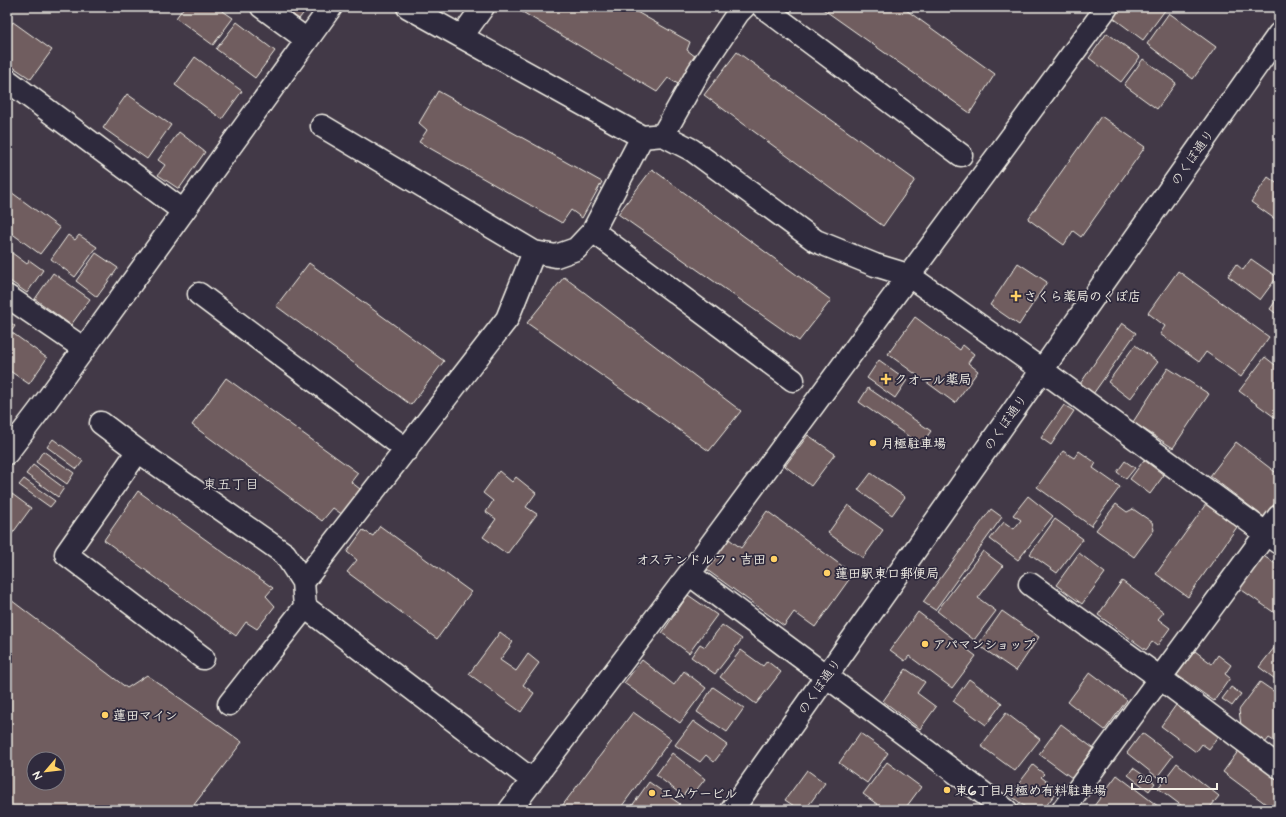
<svg xmlns="http://www.w3.org/2000/svg" width="1286" height="817" viewBox="0 0 1286 817" font-family="'Architects Daughter','Klee One',sans-serif">
	<rect width="100%" height="100%" fill="#423947"/>
	<filter id="ink" filterUnits="userSpaceOnUse"><feTurbulence type="fractalNoise" baseFrequency=".025" numOctaves="2"/><feDisplacementMap in="SourceGraphic" scale="8" xChannelSelector="R" yChannelSelector="G"/><feConvolveMatrix kernelMatrix="1 2 1 2 8 2 1 2 1" color-interpolation-filters="sRGB"/></filter>
	<g filter="url(#ink)">
		<path fill="#705d5e" stroke="#f4f1e8" fill-rule="evenodd" d="M184 7H217L233 18 213 45 176 18Z
			M283 7H308L299 19Z
			M521 7H628L690 42 687 50 696 57 678 84 668 78 657 92 519 10Z
			M820 7H902L995 74 970 113Z
			M1120 7H1164L1166 9 1143 40 1112 17Z
			M1169 13 1216 47 1193 79 1147 44Z
			M13 22 52 50 31 79 7 63V30Z
			M237 22 275 51 255 78 216 49Z
			M1107 33 1140 57 1121 82 1089 58Z
			M737 52 915 180 883 226 704 95Z
			M195 57 242 91 222 119 175 85Z
			M1143 59 1176 83 1157 109 1124 85Z
			M438 91 602 182 582 218 571 210 562 223 419 142 427 130 419 123Z
			M127 94 171 125 147 159 103 128Z
			M1101 116 1145 147 1081 237 1073 231 1064 245 1028 219Z
			M179 132 205 152 179 189 158 175 165 165 158 160Z
			M652 169 831 300 799 341 618 214Z
			M1268 177 1279 185V222L1251 202Z
			M11 192 60 228 40 254 7 230V198Z
			M68 235 75 240 79 235 97 247 75 277 51 259Z
			M8 250 27 264 29 260 43 270 27 293 7 279V275L10 271 7 269V252Z
			M96 253 118 268 97 297 76 281Z
			M1251 259 1277 277 1260 300 1228 276 1236 264 1243 270Z
			M309 263 444 361 411 405 276 306Z
			M1018 263 1047 282 1019 325 990 305Z
			M1178 271 1269 337 1241 377 1206 352 1199 362 1160 334 1165 326 1148 313Z
			M53 273 90 299 71 325 35 299Z
			M564 277 741 411 709 451 527 323Z
			M1279 296V316L1270 309Z
			M915 317 960 350 963 345 974 354 968 363 978 371 955 403 888 354Z
			M7 320 15 326 11 332 47 358 29 384 7 369Z
			M1122 323 1136 333 1093 394 1080 384Z
			M1135 345 1158 362 1130 399 1108 382Z
			M1265 357 1279 368V416L1277 419 1239 391Z
			M879 360 907 380 895 398 867 378Z
			M1168 368 1209 394 1173 448 1133 422Z
			M226 378 358 473 351 482 360 489 343 515 333 508 322 521 192 425Z
			M868 388 931 431 921 445 859 402Z
			M1064 405 1074 411 1051 445 1041 438Z
			M808 435 835 454 811 486 785 466Z
			M53 439 83 461 77 469 47 447Z
			M1236 442 1279 475V498L1264 517 1210 476Z
			M43 451 74 473 67 484 36 462Z
			M1063 451 1074 458 1079 451 1096 463 1093 468 1120 487 1091 526 1037 487Z
			M1144 460 1164 475 1150 494 1130 479Z
			M1125 461 1135 468 1126 479 1117 472Z
			M33 465 64 488 58 497 26 474Z
			M499 471 512 482 516 477 536 493 526 507 537 514 507 554 483 537 496 519 486 512 493 501 483 493Z
			M871 473 905 497 892 515 858 490Z
			M24 479 55 501 50 507 19 485Z
			M138 491 273 588 266 596 275 606 257 629 246 622 236 636 104 540Z
			M12 494 31 508 9 538 7 536V501Z
			M1028 496 1053 516 1018 560 990 539 1004 522 1014 529 1021 520 1013 515Z
			M1116 504 1127 512 1133 509 1152 522 1154 530 1134 557 1096 530Z
			M1206 504 1237 527 1188 597 1156 574Z
			M848 505 883 530 863 558 828 533Z
			M991 509 1002 517 935 610 923 602Z
			M767 511 853 574 815 627 794 612 784 626 707 570 729 539 741 548Z
			M1055 519 1083 539 1057 573 1030 554Z
			M380 526 471 592 437 639 347 572 357 560 347 552 363 530 373 536Z
			M983 551 1003 566 978 598 996 611 974 640 937 611Z
			M1079 553 1105 573 1082 604 1056 585Z
			M1262 555 1279 566V616L1239 588Z
			M1122 581 1164 612 1158 619 1170 628 1157 646 1152 642 1146 650 1098 615Z
			M688 595 717 615 689 653 662 633Z
			M7 597 127 688 147 675 242 742 190 810H7ZM34 759H58V783H34Z
			M1002 611 1039 637 1016 671 978 645Z
			M918 612 976 656 952 688 909 656 905 661 890 650Z
			M722 625 742 639 715 674 691 657 700 644 705 647Z
			M500 632 513 642 500 660 516 671 528 654 539 663 523 685 534 693 521 712 469 674Z
			M1278 643H1279V682L1259 667Z
			M741 650 763 666 767 661 781 672 756 704 720 677Z
			M1195 651 1212 664 1218 655 1231 665 1225 674 1230 678 1214 701 1177 675Z
			M642 660 674 685 684 671 706 688 680 723 624 683Z
			M906 669 925 682 917 693 936 707 920 729 883 701Z
			M1090 672 1127 700 1105 730 1068 702Z
			M969 679 1002 703 986 725 953 701Z
			M1260 682 1279 695V706L1278 708 1279 709V734L1274 741 1269 738 1265 743 1241 725 1239 710Z
			M713 687 744 708 727 732 697 712Z
			M1231 687 1241 694 1232 706 1222 699Z
			M1176 705 1219 736 1209 749 1202 744 1196 752 1161 726Z
			M633 712 671 739 619 810H559Z
			M1006 713 1040 739 1015 771 981 746Z
			M693 721 727 745 714 762 706 755 700 762 675 745Z
			M1061 724 1093 748 1072 778 1039 754Z
			M860 733 888 753 867 783 839 763Z
			M1142 733 1173 756 1157 777 1127 753Z
			M1239 750 1279 781V808L1277 810H1274L1223 772Z
			M672 753 705 779 694 793 688 789 683 796 656 775Z
			M887 762 921 787 904 810H885L863 794Z
			M1177 763 1219 796 1208 810H1179L1182 806 1158 788Z
			M1033 765 1044 774 1041 777 1058 790 1043 810H1029L1010 795Z
			M1133 768 1155 783 1149 791 1128 775Z
			M807 770 825 783 805 810H800L785 800Z
			M1117 775 1163 810H1091Z
			M649 782 680 804 675 810H629Z"/>
		<g fill="none" stroke-linecap="round" stroke-linejoin="round">
			<defs>
				<path id="minor" d="M262 7 307 40
					M408 7 642 137 663 135 692 150 816 241 875 265 908 275 1042 370 1279 543
					M763 7 961 155
					M462 36 483 7
					M7 80 183 211
					M322 126 534 252 556 256 576 249 593 231 642 137
					M663 135 699 71 738 13 744 7
					M593 231 793 380
					M199 294 407 450
					M7 296 83 348
					M101 423 138 451 285 554 303 582
					M138 451 66 554 203 658
					M7 453 39 411 331 7
					M689 574 1006 810
					M1030 584 1160 678 1279 767
					M305 607 532 780
					M229 704 305 607 303 582 507 319 534 252
					M510 810 689 574 1107 7
					M732 810 1279 34
					M1063 810 1279 516"/>
			</defs>
			<use href="#minor" stroke="#f4f1e8" stroke-width="25"/>
			<use href="#minor" stroke="#2f2a3d" stroke-width="22"/>
		</g>
	</g>
	<g fill="#ffd166" stroke="#2f2a3d" stroke-width="1.5">
		<path d="M1014 290h4v4h4v4h-4v4h-4v-4h-4v-4h4z"/>
		<path d="M884 373h4v4h4v4h-4v4h-4v-4h-4v-4h4z"/>
		<circle cx="873" cy="443" r="4"/>
		<circle cx="774" cy="559" r="4"/>
		<circle cx="827" cy="573" r="4"/>
		<circle cx="925" cy="644" r="4"/>
		<circle cx="105" cy="715" r="4"/>
		<circle cx="947" cy="790" r="4"/>
		<circle cx="652" cy="793" r="4"/>
	</g>
	<g text-anchor="middle" stroke-width="3.5" stroke-linejoin="round" paint-order="stroke">
		<g font-size="13" fill="#f4f1e8" stroke="#2f2a3d">
			<text transform="translate(1192 157) rotate(-55)" y="5">のくぼ通り</text>
			<text transform="translate(1005 422) rotate(-55)" y="5">のくぼ通り</text>
			<text transform="translate(819 686) rotate(-55)" y="5">のくぼ通り</text>
		</g>
		<g font-size="13" font-weight="bold" fill="#f4f1e8" stroke="#2f2a3d" text-anchor="start">
			<text x="1024" y="301">さくら薬局のくぼ店</text>
			<text x="894" y="384">クオール薬局</text>
			<text x="881" y="448">月極駐車場</text>
			<text x="766" y="564" text-anchor="end">オステンドルフ・吉田</text>
			<text x="835" y="578">蓮田駅東口郵便局</text>
			<text x="933" y="649">アパマンショップ</text>
			<text x="113" y="720">蓮田マイン</text>
			<text x="955" y="795">東6丁目月極め有料駐車場</text>
			<text x="660" y="798">エムケービル</text>
		</g>
		<g font-size="14" fill="#f4f1e8" stroke="#2f2a3d">
			<text x="231" y="489">東五丁目</text>
		</g>
	</g>
	<rect width="1286" height="817" fill="none" stroke="#2f2a3d" stroke-width="24"/>
	<rect x="12" y="12" width="1262" height="793" fill="none" stroke="#f4f1e8" stroke-width="1.5" filter="url(#ink)"/>
	<g transform="translate(46 771) rotate(242)"><circle r="19" fill="#2f2a3d" stroke="#7e7a81"/>
	<path d="M0-3L7 15L0 10L-7 15Z" fill="#ffd166"/>
	<text y="-6" font-size="11" font-weight="bold" text-anchor="middle" fill="#f4f1e8">N</text>
	</g>
	<path d="M1132 783v6h85v-6" fill="none" stroke="#f4f1e8" stroke-width="2"/>
	<text x="1138" y="783" font-size="12" fill="#f4f1e8" stroke="#2f2a3d" stroke-width="3" paint-order="stroke">20 m</text>
</svg>
